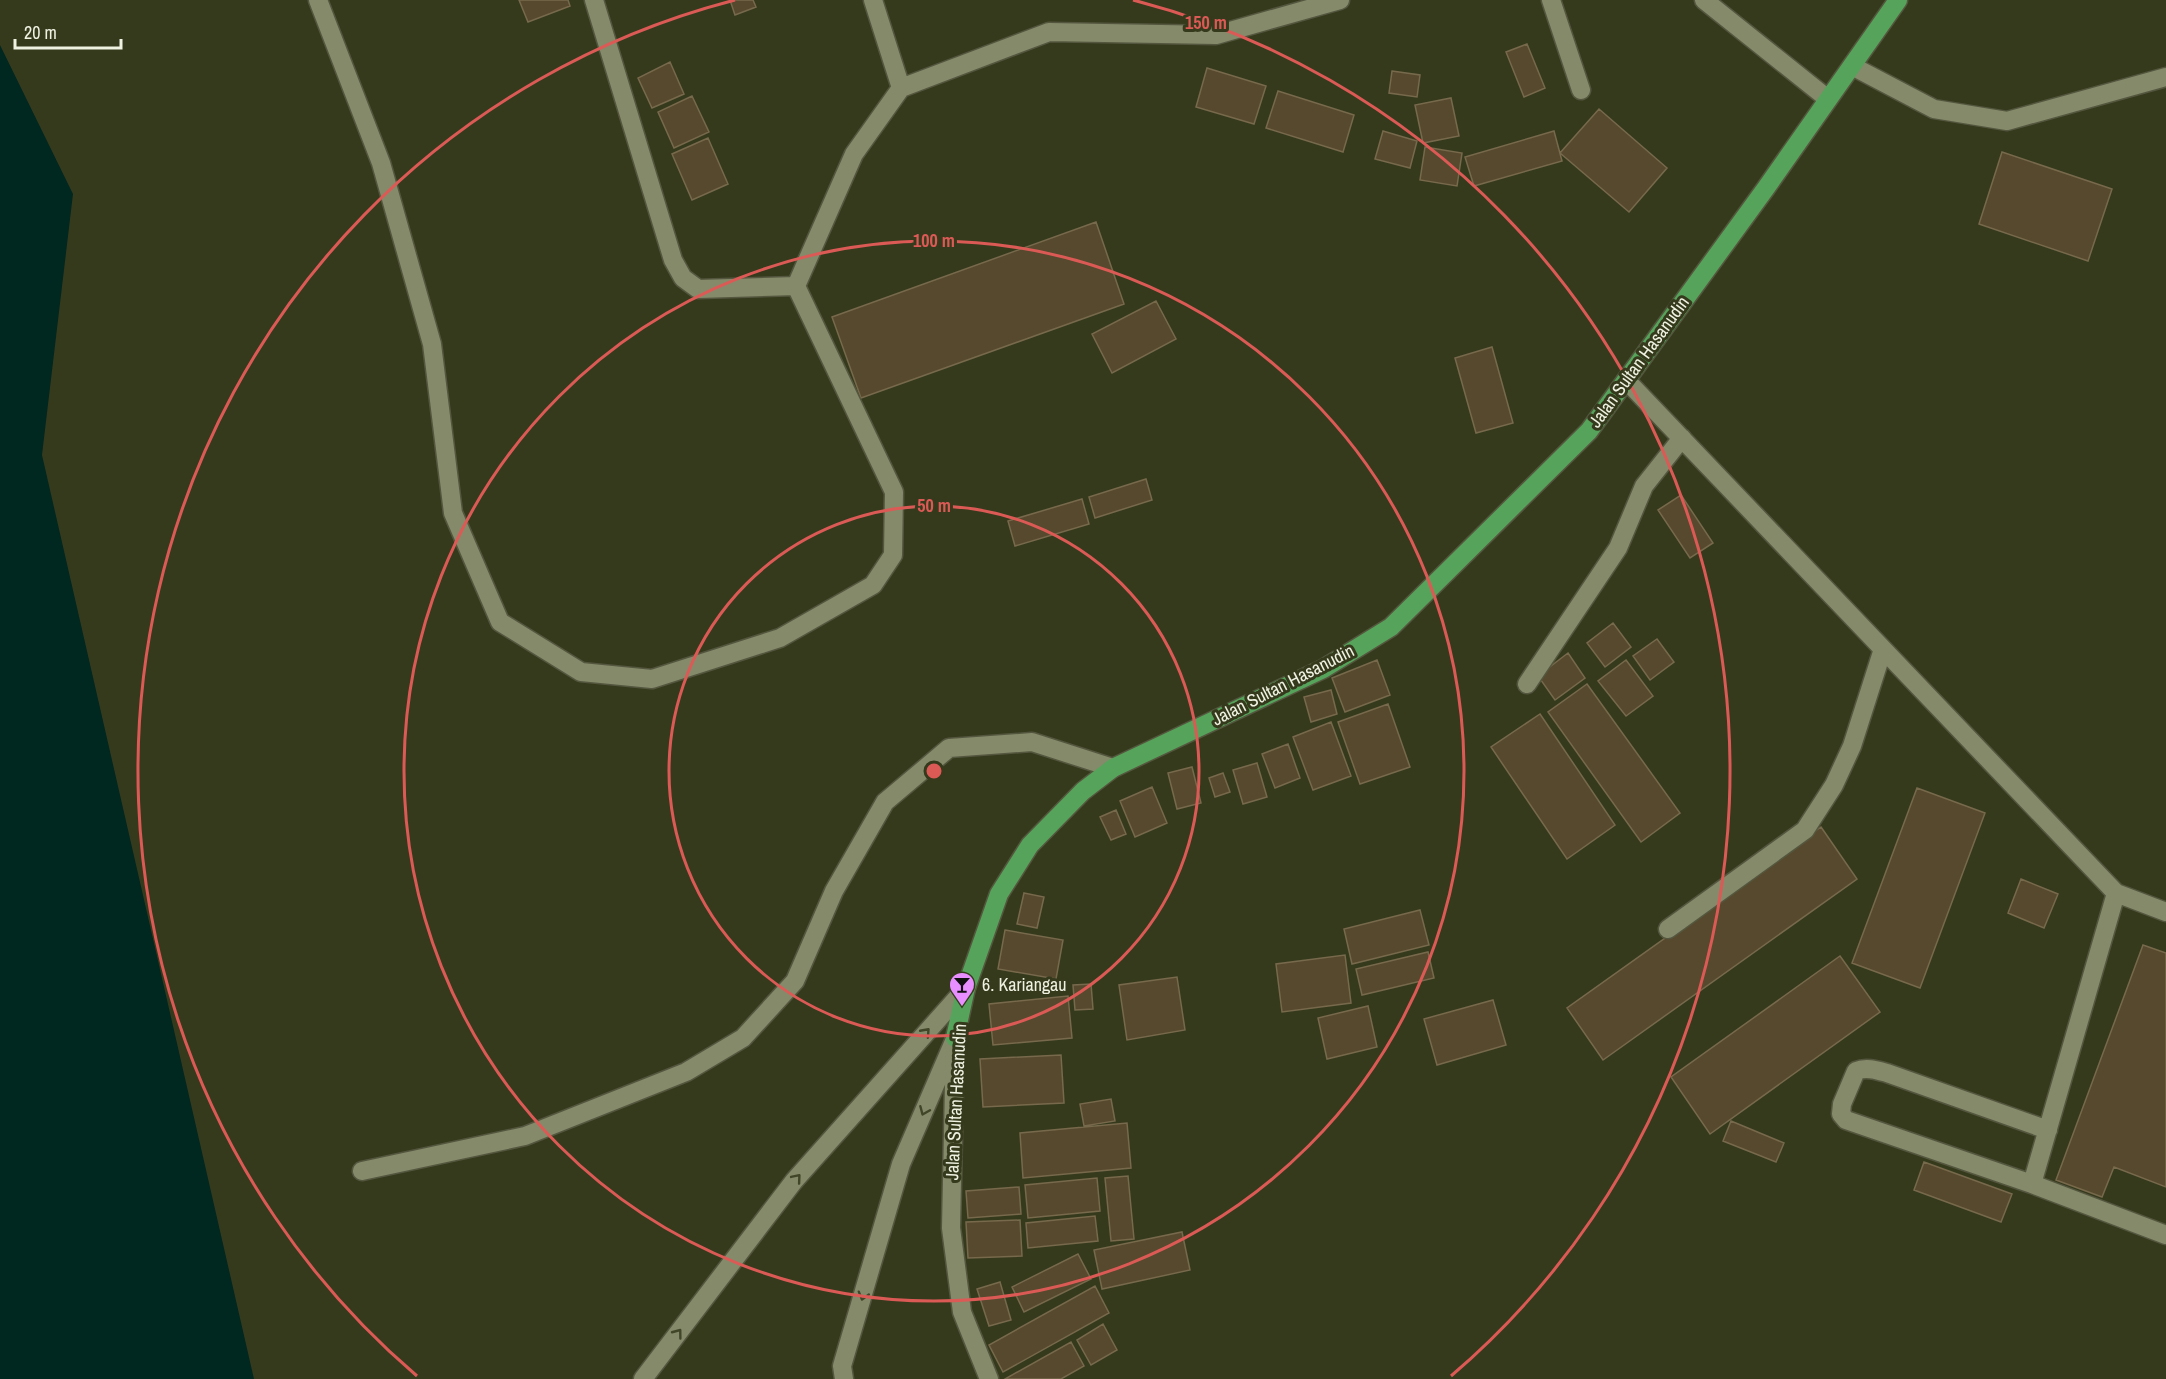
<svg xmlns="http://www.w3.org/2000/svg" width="2166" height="1379" viewBox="0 0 2166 1379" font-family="'Archivo Narrow',sans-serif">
	<rect width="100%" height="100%" fill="#363a1d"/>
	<path fill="#002720" d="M0 45 73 194 42 455 254 1379H0Z"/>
	<path fill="#57492d" stroke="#77694c" stroke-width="1.5" d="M519 0H568L570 6 528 22Z
		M730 0H753L756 7 735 15Z
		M1527 44 1545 88 1524 97 1506 52Z
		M670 62 684 94 652 108 638 78Z
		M1207 68 1266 86 1254 124 1196 107Z
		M1392 71 1420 75 1417 97 1389 93Z
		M1278 91 1354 115 1343 152 1266 128Z
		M692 96 709 132 674 148 658 112Z
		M1451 98 1459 136 1423 143 1415 105Z
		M1599 109 1667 168 1629 212 1560 153Z
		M1383 131 1417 141 1410 168 1375 159Z
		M1554 131 1562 161 1474 186 1465 157Z
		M708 138 728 184 692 200 672 154Z
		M1425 147 1462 153 1457 186 1420 180Z
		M2002 152 2112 189 2088 261 1979 224Z
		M1096 222 1124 304 861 398 832 317Z
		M1156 301 1176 339 1112 373 1092 334Z
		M1492 347 1513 423 1476 433 1455 358Z
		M1146 479 1152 500 1095 518 1089 497Z
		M1681 495 1713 543 1690 558 1658 510Z
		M1082 499 1089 524 1015 546 1008 521Z
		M1613 623 1631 647 1605 667 1587 643Z
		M1657 639 1674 662 1650 680 1633 656Z
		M1568 653 1585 678 1555 700 1538 676Z
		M1377 660 1390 695 1345 712 1332 678Z
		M1626 660 1653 696 1626 716 1598 681Z
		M1587 684 1680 813 1641 842 1548 712Z
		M1331 690 1337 714 1311 722 1304 697Z
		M1388 704 1410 767 1360 784 1338 722Z
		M1540 714 1615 825 1567 859 1491 747Z
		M1331 722 1351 776 1313 790 1293 737Z
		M1288 744 1300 778 1275 788 1262 754Z
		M1257 763 1267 797 1243 804 1233 770Z
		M1192 767 1201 803 1177 809 1168 773Z
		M1223 773 1230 792 1215 797 1209 778Z
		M1152 787 1167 823 1135 837 1120 801Z
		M1917 788 1985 813 1920 988 1852 963Z
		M1116 810 1126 834 1111 840 1100 817Z
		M1821 827 1857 879 1603 1060 1567 1008Z
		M2021 879 2058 894 2044 928 2008 913Z
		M1024 893 1044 897 1037 928 1017 924Z
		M1420 910 1429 945 1352 964 1344 929Z
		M1005 930 1063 940 1056 979 998 969Z
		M2143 945 2166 953V1187L2114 1167 2102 1197 2056 1180Z
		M1428 952 1434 978 1362 995 1356 969Z
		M1345 955 1351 1003 1282 1012 1276 964Z
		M1840 956 1880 1012 1710 1134 1671 1077Z
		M1177 977 1185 1030 1127 1040 1119 985Z
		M1091 984 1093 1009 1075 1010 1073 985Z
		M1068 996 1072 1038 993 1045 989 1004Z
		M1493 1000 1506 1045 1437 1065 1424 1019Z
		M1368 1006 1377 1047 1327 1059 1318 1018Z
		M1061 1055 1064 1103 983 1107 980 1059Z
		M1111 1099 1115 1121 1084 1126 1080 1104Z
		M1731 1121 1784 1143 1776 1162 1723 1141Z
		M1127 1123 1131 1168 1023 1178 1020 1133Z
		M1924 1162 2012 1194 2001 1222 1914 1190Z
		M1128 1176 1134 1239 1111 1241 1105 1178Z
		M1097 1178 1100 1211 1028 1218 1025 1185Z
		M1019 1187 1021 1214 968 1218 966 1191Z
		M1095 1216 1098 1241 1028 1248 1026 1223Z
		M1020 1220 1022 1256 968 1258 966 1222Z
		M1182 1232 1190 1270 1102 1289 1094 1250Z
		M1078 1254 1091 1279 1024 1312 1012 1287Z
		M1000 1282 1011 1320 989 1326 977 1289Z
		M1095 1286 1109 1313 1003 1372 989 1345Z
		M1103 1324 1117 1350 1091 1365 1077 1340Z
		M1071 1342 1084 1366 1061 1379H1005Z"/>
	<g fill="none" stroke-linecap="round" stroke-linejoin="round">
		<defs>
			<path id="service" d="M318 0 381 163 432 344 453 513 500 622 581 672 652 679 780 638 873 585 893 555 894 492 796 286 698 289 683 278 673 260 594 0
				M873 0 901 88
				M1551 0 1581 90
				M1704 0 1828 99
				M1852 66 1934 109 2007 121 2166 77
				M796 286 854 154 901 88 1049 32 1216 35 1340 0
				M1626 380 2116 893 2166 912
				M1527 684 1618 548 1644 486 1682 438
				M2116 893 2032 1184 2166 1235
				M1668 929 1805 830 1834 785 1852 746 1883 649
				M362 1171 525 1136 686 1072 743 1038 795 981 834 891 885 802 949 748 1032 742 1113 768
				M2032 1184 1846 1120 1841 1114 1842 1104 1856 1071C1866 1067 1876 1070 1887 1073L2048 1130
				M643 1379 794 1181 966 988
				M844 1379 842 1366 901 1164 955 1039"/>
			<path id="minor" d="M955 1038 951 1228 962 1312 989 1379"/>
			<path id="primary" d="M955 1038 966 988 999 894 1030 845 1083 791 1113 768 1323 669 1391 627 1589 431 1766 188 1898 0"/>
		</defs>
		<use href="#service" stroke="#54573e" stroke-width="21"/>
		<use href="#minor" stroke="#54573e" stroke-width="21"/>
		<use href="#primary" stroke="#54573e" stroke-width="21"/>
		<use href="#service" stroke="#858a6b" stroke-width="18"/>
		<use href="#minor" stroke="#858a6b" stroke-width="18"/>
		<use href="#primary" stroke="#56a45b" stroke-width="18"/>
	</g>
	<defs><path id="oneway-chevron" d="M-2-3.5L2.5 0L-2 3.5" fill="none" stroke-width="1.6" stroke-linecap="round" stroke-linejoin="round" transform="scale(1.5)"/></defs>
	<g stroke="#424629">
		<use href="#oneway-chevron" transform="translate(926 1032) rotate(-48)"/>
		<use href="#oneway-chevron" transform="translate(924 1111) rotate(113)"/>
		<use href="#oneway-chevron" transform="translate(797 1178) rotate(-50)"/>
		<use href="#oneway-chevron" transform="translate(863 1296) rotate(106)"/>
		<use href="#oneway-chevron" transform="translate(678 1333) rotate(-53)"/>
	</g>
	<g fill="none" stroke="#dc5a56" stroke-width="3">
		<circle cx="934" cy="771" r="265"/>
		<circle cx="934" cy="771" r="530"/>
		<path d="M417 1376A796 796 0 0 1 735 0M1133 0A796 796 0 0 1 1451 1376"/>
	</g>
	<defs>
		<symbol id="bar-pin" viewBox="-11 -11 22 30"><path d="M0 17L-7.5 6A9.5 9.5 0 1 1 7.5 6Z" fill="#e88eff" stroke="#363a1d"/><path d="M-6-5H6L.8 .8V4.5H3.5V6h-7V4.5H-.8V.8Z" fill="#111"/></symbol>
	</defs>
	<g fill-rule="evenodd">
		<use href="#bar-pin" x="947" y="970" width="30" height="40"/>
	</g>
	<g text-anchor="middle" stroke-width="6" stroke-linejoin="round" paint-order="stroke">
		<g font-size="18" fill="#eff2e1" stroke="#363a1d">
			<text transform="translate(1639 362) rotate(-54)" y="6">Jalan Sultan Hasanudin</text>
			<text transform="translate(1283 685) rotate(-27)" y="6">Jalan Sultan Hasanudin</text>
			<text transform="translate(956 1102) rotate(-87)" y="6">Jalan Sultan Hasanudin</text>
		</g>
		<g font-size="18" fill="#eff2e1" stroke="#363a1d" text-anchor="start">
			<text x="982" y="991">6. Kariangau</text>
		</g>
	</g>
	<circle cx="934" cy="771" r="9" fill="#dc5a56" stroke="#363a1d" stroke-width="3"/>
	<g font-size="18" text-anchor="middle" font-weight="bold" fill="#dc5a56" stroke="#363a1d" stroke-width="6" stroke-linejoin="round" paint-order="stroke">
		<text x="1206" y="29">150 m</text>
		<text x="934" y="247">100 m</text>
		<text x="934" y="512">50 m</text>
	</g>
	<path d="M15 39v9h106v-9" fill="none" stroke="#eff2e1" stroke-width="3"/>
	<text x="24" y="39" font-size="18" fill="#eff2e1" stroke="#363a1d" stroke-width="4.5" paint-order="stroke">20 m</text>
</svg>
